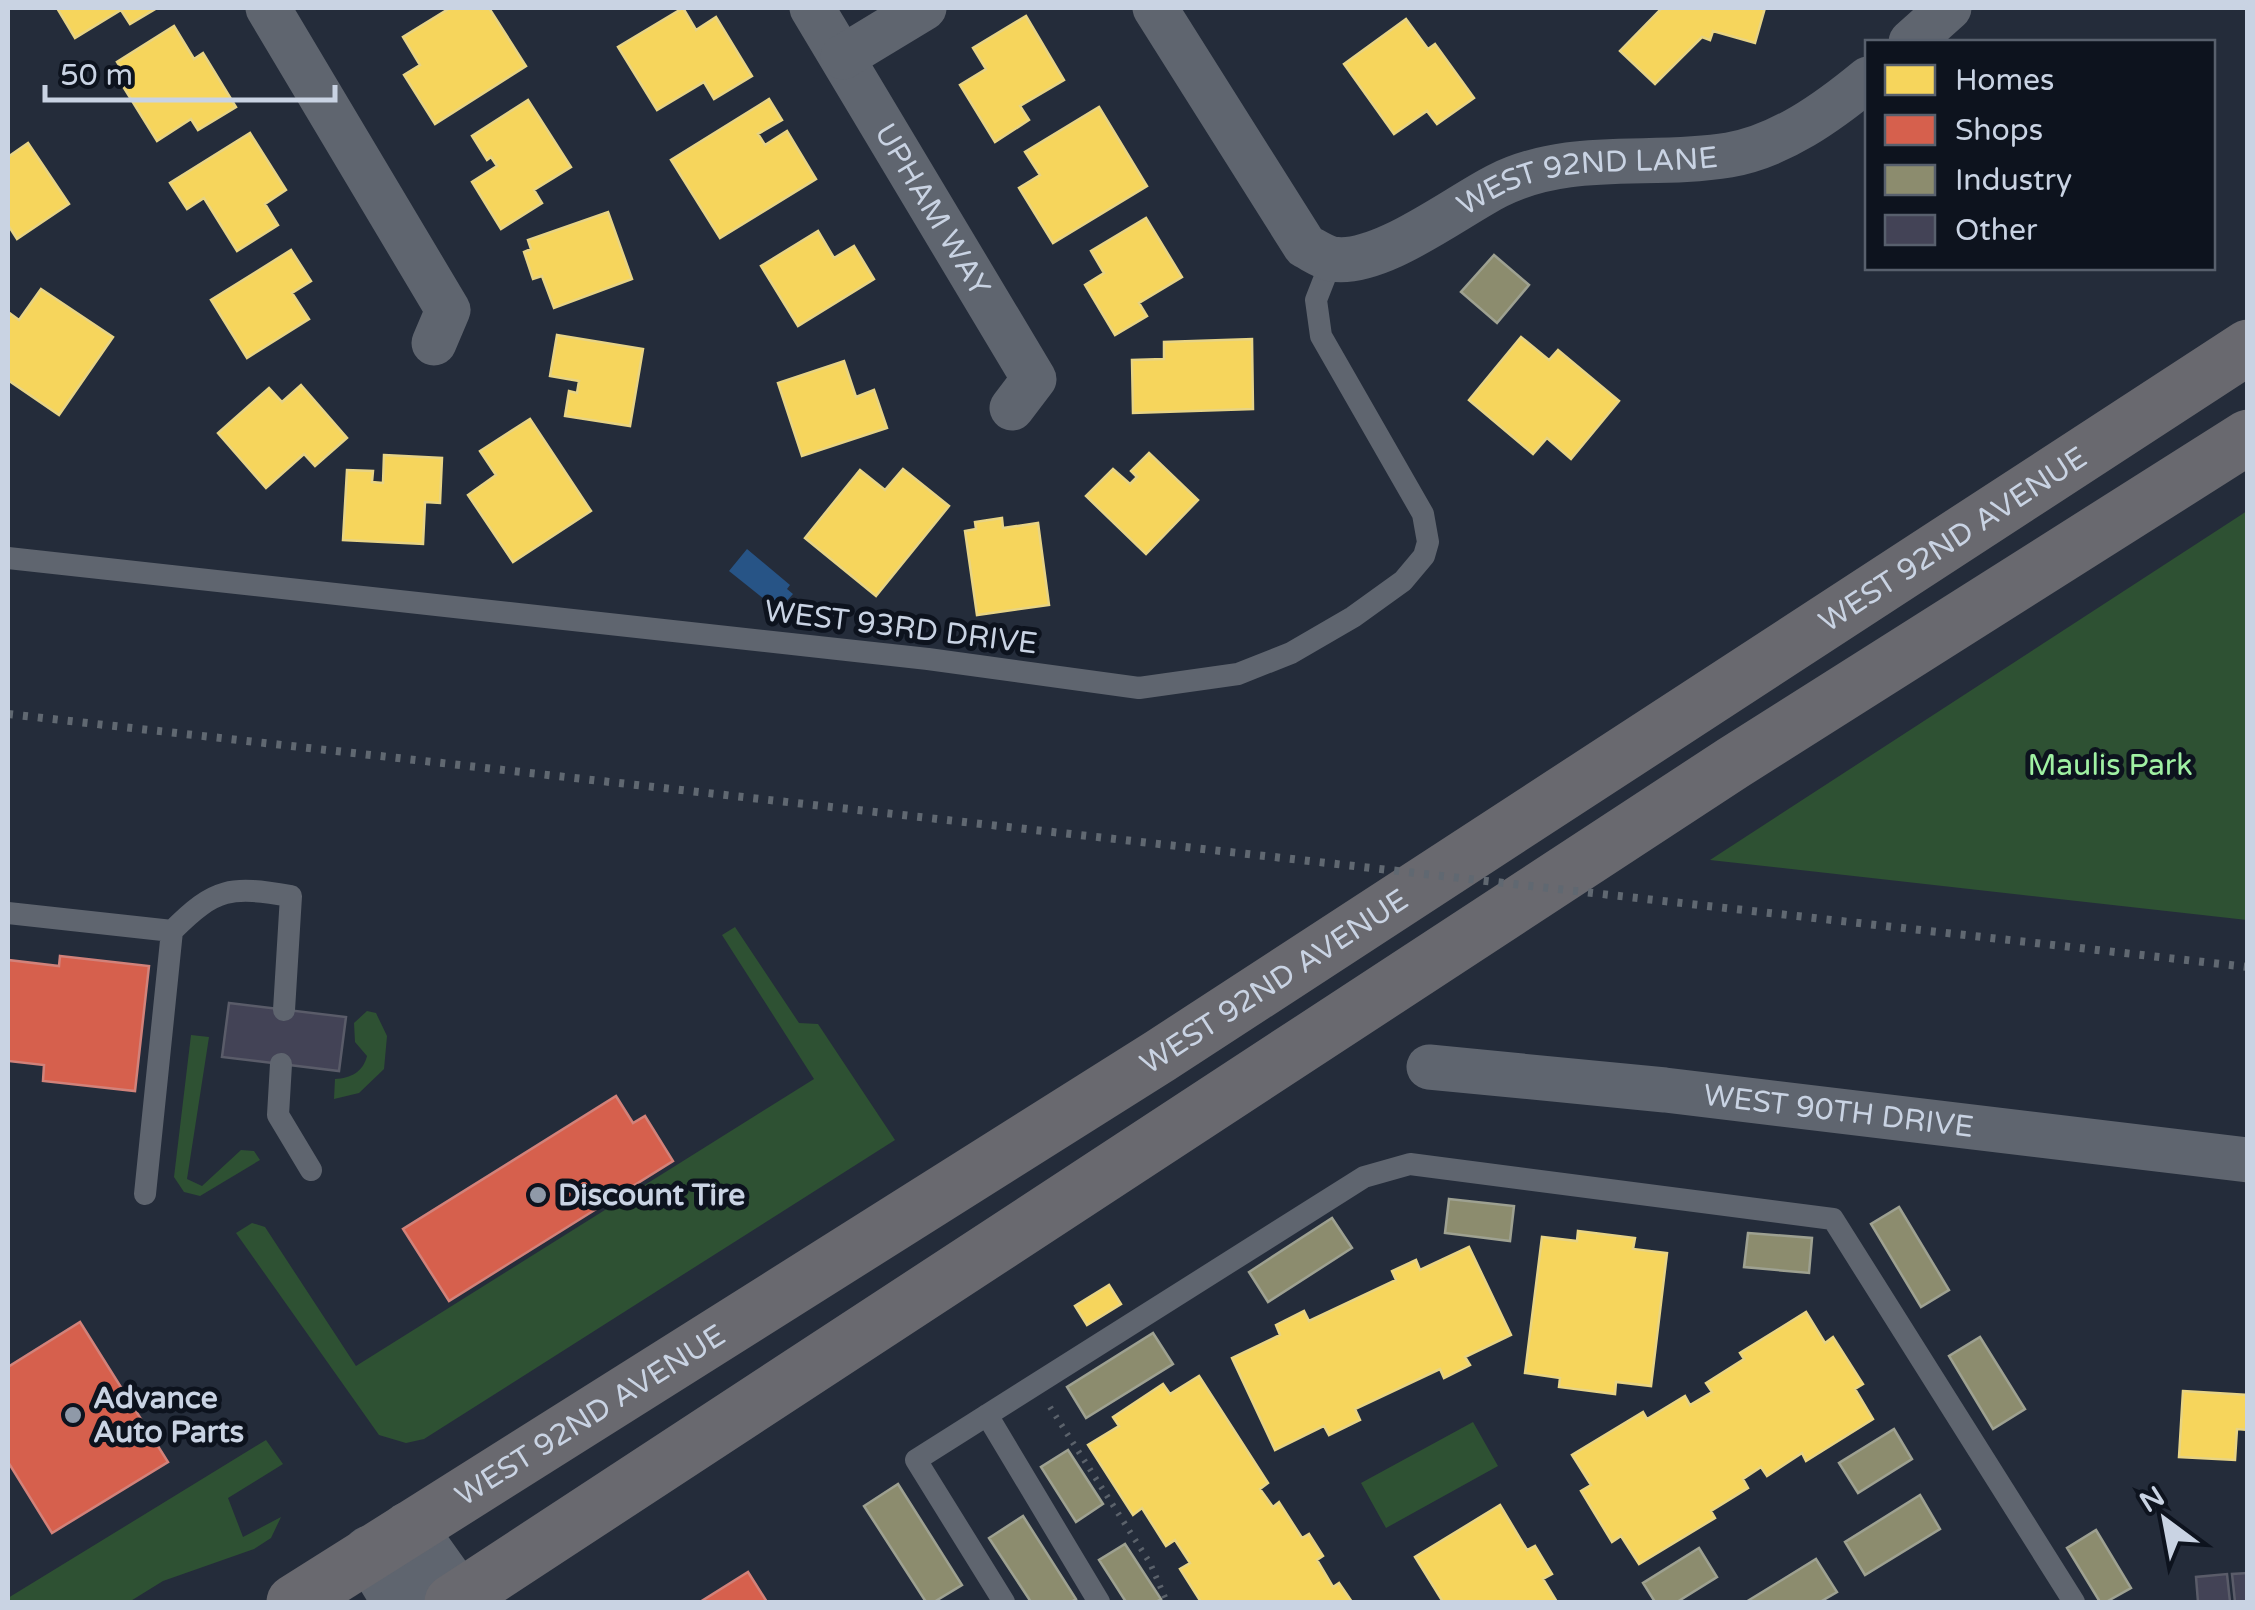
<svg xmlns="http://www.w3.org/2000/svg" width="2255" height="1610" viewBox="0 0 2255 1610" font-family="'Varela Round',sans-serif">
	<rect width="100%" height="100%" fill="#242c3a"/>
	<path fill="#2e5133" d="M2247 511V920L1710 860Z
		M735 927 799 1023 818 1024 895 1140 424 1439 406 1443 379 1435 236 1233 252 1223 265 1227 356 1366 814 1079 722 935Z
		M367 1011 376 1013 387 1036 384 1069 359 1093 334 1099 335 1079C351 1078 363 1072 367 1056L355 1042 354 1023Z
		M191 1035 209 1037 187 1179 202 1186 241 1150 254 1151 260 1160 200 1196 184 1192 174 1177Z
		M1473 1422 1498 1466 1386 1528 1361 1483Z
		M266 1440 283 1464 228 1498 243 1537 281 1517 271 1538 254 1549 163 1581 129 1602H8V1598Z"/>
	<path fill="#275486" d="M747 549 790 585 787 589 793 594 784 604 779 600 774 607 729 571Z"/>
	<path fill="#f6d55c" stroke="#e8d484" stroke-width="2.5" d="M57 8H157L130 24 121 10 75 38Z
		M450 8H489L526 66 435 124 404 75 420 65 403 37Z
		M683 8 696 30 716 17 752 76 714 99 704 82 657 110 618 47Z
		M1765 8 1755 43 1713 31 1710 40 1702 37 1655 84 1620 51 1662 8Z
		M1026 16 1064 80 1020 106 1029 120 995 142 960 85 986 69 973 48Z
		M1406 19 1428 49 1435 44 1474 98 1437 124 1427 111 1394 134 1344 64Z
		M174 26 194 59 203 53 236 107 198 130 191 119 157 141 124 88 131 84 117 62Z
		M769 99 782 120 758 134 765 145 787 131 816 179 720 238 671 160Z
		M528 100 571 167 534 190 542 203 501 229 472 182 497 166 491 157 487 160 472 136Z
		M1099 107 1147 186 1053 243 1019 188 1040 175 1025 152Z
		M250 133 286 190 265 204 278 225 237 251 204 198 187 209 170 183Z
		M28 143 69 204 17 239 8 225V157Z
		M608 212 632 279 554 308 542 276 533 279 524 252 531 249 528 240Z
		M1146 218 1182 277 1139 303 1147 316 1115 335 1085 285 1104 273 1091 251Z
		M818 231 834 258 854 246 874 279 798 326 761 266Z
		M291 250 311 281 292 293 309 319 247 358 211 300Z
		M41 289 113 337 59 415 8 380V312L19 320Z
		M557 335 643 349 630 426 565 416 569 391 577 393 579 381 550 376Z
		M1521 337 1549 360 1558 350 1619 401 1571 459 1547 438 1533 454 1469 400Z
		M1252 339 1253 409 1133 413 1132 360 1164 359V342Z
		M844 361 856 397 874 390 887 428 802 456 778 383Z
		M301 385 347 438 315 466 304 454 266 488 218 433 269 388 282 402Z
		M530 419 591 511 513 562 468 495 496 475 480 451Z
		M1149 453 1198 500 1146 554 1086 496 1113 469 1130 484 1137 477 1131 471Z
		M384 455 442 458 440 503 425 502 423 544 343 540 347 470 373 471 372 482 383 483Z
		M903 469 949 506 876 596 805 538 860 470 885 490Z
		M1002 518 1003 528 1038 523 1049 605 977 615 965 531 976 529 975 522Z
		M1578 1231 1635 1238 1633 1249 1667 1253 1651 1386 1616 1382 1615 1394 1559 1387 1560 1378 1525 1373 1542 1237 1577 1241Z
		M1469 1247 1511 1335 1465 1357 1470 1365 1444 1378 1440 1369 1355 1409 1360 1420 1329 1435 1324 1426 1275 1450 1232 1358 1280 1335 1276 1325 1304 1311 1309 1321 1396 1280 1392 1271 1416 1260 1420 1270Z
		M1109 1285 1121 1304 1087 1325 1075 1306Z
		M1806 1312 1825 1343 1833 1337 1863 1384 1855 1389 1873 1419 1806 1461 1802 1453 1767 1476 1761 1467 1743 1479 1748 1488 1711 1511 1715 1518 1639 1564 1621 1536 1612 1542 1581 1491 1591 1485 1572 1455 1643 1412 1647 1419 1685 1396 1690 1405 1712 1392 1706 1383 1744 1359 1740 1353Z
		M1199 1376 1268 1483 1260 1489 1273 1507 1279 1502 1302 1538 1309 1534 1323 1556 1317 1560 1333 1587 1339 1583 1352 1602H1201L1180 1569 1190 1563 1175 1540 1166 1546 1142 1508 1133 1515 1088 1445 1119 1426 1113 1417 1163 1384 1170 1394Z
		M2183 1391 2248 1395V1430L2237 1429 2235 1460 2179 1457Z
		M1500 1505 1527 1550 1535 1546 1552 1574 1543 1579 1557 1602H1443L1415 1557Z"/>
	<path fill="#d6604d" stroke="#d2827a" stroke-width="2.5" d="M60 956 149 966 135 1091 43 1081 44 1065 8 1061V960L59 966Z
		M616 1096 633 1123 645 1116 673 1161 449 1301 403 1229Z
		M80 1322 168 1462 52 1533 8 1462V1367Z
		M748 1572 767 1602H700Z"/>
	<path fill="#8c8c6e" stroke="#9ea191" stroke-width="2.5" d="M1494 255 1529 285 1497 323 1461 292Z
		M1449 1199 1514 1206 1510 1241 1445 1233Z
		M1899 1207 1949 1290 1921 1307 1871 1224Z
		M1332 1218 1352 1248 1268 1302 1249 1272Z
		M1748 1233 1812 1238 1809 1273 1744 1267Z
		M1153 1333 1173 1364 1086 1418 1067 1387Z
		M1980 1337 2025 1409 1993 1429 1949 1356Z
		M1894 1429 1912 1459 1858 1493 1839 1463Z
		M1068 1450 1103 1504 1076 1522 1041 1467Z
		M898 1484 962 1585 934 1602H926L864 1506Z
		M1920 1495 1940 1529 1865 1575 1845 1542Z
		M1023 1516 1076 1599 1071 1602H1031L989 1538Z
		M2096 1530 2131 1588 2106 1602H2100L2067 1548Z
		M1125 1544 1161 1599 1156 1602H1126L1099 1560Z
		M1699 1548 1717 1577 1677 1602H1655L1643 1583Z
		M1816 1559 1837 1592 1820 1602H1746Z"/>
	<path fill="#434356" stroke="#5a5c69" stroke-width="2.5" d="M229 1003 346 1017 339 1071 222 1057Z
		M2248 1573V1602H2235L2232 1574Z
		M2227 1574 2230 1602H2198L2196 1577Z"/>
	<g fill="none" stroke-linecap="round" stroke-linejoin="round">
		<path stroke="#5b626b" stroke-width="6" stroke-dasharray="2.5 8" stroke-linecap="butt" d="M1050 1407 1150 1563 1167 1602"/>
		<path stroke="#5f656f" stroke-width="22" d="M8 558 928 659 1139 688 1238 674 1291 653 1353 617 1403 581 1424 556 1428 542 1423 514 1321 336 1316 300 1332 259
			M8 913 172 931 145 1194
			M172 931C216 887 230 886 291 896L284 1010
			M281 1064 278 1115 311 1170
			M987 1415 1099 1602
			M1004 1602 916 1460 1364 1177 1410 1164 1833 1219 2074 1602"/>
		<g stroke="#5f656f" stroke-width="45">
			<path d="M268 8 448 310 434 343"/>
			<path id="s1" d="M812 8 1034 379 1012 408"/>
			<path id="s2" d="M1155 8 1305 246C1313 250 1323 257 1332 259 1379 267 1454 208 1497 186 1569 149 1651 168 1729 155 1781 146 1828 112 1868 79"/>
			<path d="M1911 42 1949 8"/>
			<path d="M843 57 924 8"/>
			<path id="s3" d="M1429 1067 1665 1090 2248 1160"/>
		</g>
		<path stroke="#5f656f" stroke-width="55" d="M409 1529 461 1602
			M370 1553 400 1602"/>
		<g stroke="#69696f" stroke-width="55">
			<path id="s4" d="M294 1602 1160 1056 2248 347"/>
			<path d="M452 1602 1733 763 2248 437"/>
		</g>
		<path stroke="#606871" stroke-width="8" stroke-dasharray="5 10" stroke-linecap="butt" d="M8 714 2248 967"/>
	</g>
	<g fill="#8f99a8" stroke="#0d131e" stroke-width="4">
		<circle cx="538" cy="1195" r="10"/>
		<circle cx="73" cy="1415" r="10"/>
	</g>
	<g text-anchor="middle" stroke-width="10" stroke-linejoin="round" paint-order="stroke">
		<g font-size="30" fill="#c9d3e3" stroke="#0d131e">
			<text dy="10" stroke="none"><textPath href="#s2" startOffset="585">WEST 92ND LANE</textPath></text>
			<text dy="10" stroke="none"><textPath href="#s1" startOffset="235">UPHAM WAY</textPath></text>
			<text dy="10" stroke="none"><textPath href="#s4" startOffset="1970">WEST 92ND AVENUE</textPath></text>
			<text transform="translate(901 627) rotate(7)" y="10">WEST 93RD DRIVE</text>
			<text dy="10" stroke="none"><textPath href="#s4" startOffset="1160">WEST 92ND AVENUE</textPath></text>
			<text dy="10" stroke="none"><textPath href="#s3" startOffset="412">WEST 90TH DRIVE</textPath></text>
			<text dy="10" stroke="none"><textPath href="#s4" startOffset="350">WEST 92ND AVENUE</textPath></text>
		</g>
		<g font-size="30" fill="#a0f1a3" stroke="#0d131e">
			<text x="2110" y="775">Maulis Park</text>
		</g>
		<g font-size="30" font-weight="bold" fill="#c9d3e3" stroke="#0d131e" text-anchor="start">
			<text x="558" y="1205">Discount Tire</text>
			<text x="93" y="1408">Advance<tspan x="93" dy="34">Auto Parts</tspan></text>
		</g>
	</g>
	<rect width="2255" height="1610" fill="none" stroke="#c9d3e3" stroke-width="20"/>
	<rect x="1865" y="40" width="350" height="230" fill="#0d131e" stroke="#58606d" stroke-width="2.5"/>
	<rect x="1885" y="65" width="50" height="30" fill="#f6d55c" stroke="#58606d" stroke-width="2.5"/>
	<text x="1955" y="90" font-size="30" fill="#c9d3e3">Homes</text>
	<rect x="1885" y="115" width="50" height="30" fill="#d6604d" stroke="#58606d" stroke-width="2.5"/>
	<text x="1955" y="140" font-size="30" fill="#c9d3e3">Shops</text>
	<rect x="1885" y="165" width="50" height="30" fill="#8c8c6e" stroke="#58606d" stroke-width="2.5"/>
	<text x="1955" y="190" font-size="30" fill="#c9d3e3">Industry</text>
	<rect x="1885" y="215" width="50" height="30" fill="#434356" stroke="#58606d" stroke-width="2.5"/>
	<text x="1955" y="240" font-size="30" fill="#c9d3e3">Other</text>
	<g transform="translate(2165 1520) rotate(328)" stroke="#0d131e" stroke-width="8" paint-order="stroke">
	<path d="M0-8L18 38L0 25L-18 38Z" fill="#c9d3e3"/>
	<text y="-15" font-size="28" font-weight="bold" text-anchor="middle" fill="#c9d3e3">N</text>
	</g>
	<path d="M45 85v15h290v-15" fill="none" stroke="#c9d3e3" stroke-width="5"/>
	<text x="60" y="85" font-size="30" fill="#c9d3e3" stroke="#0d131e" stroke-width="8" paint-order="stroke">50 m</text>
</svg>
